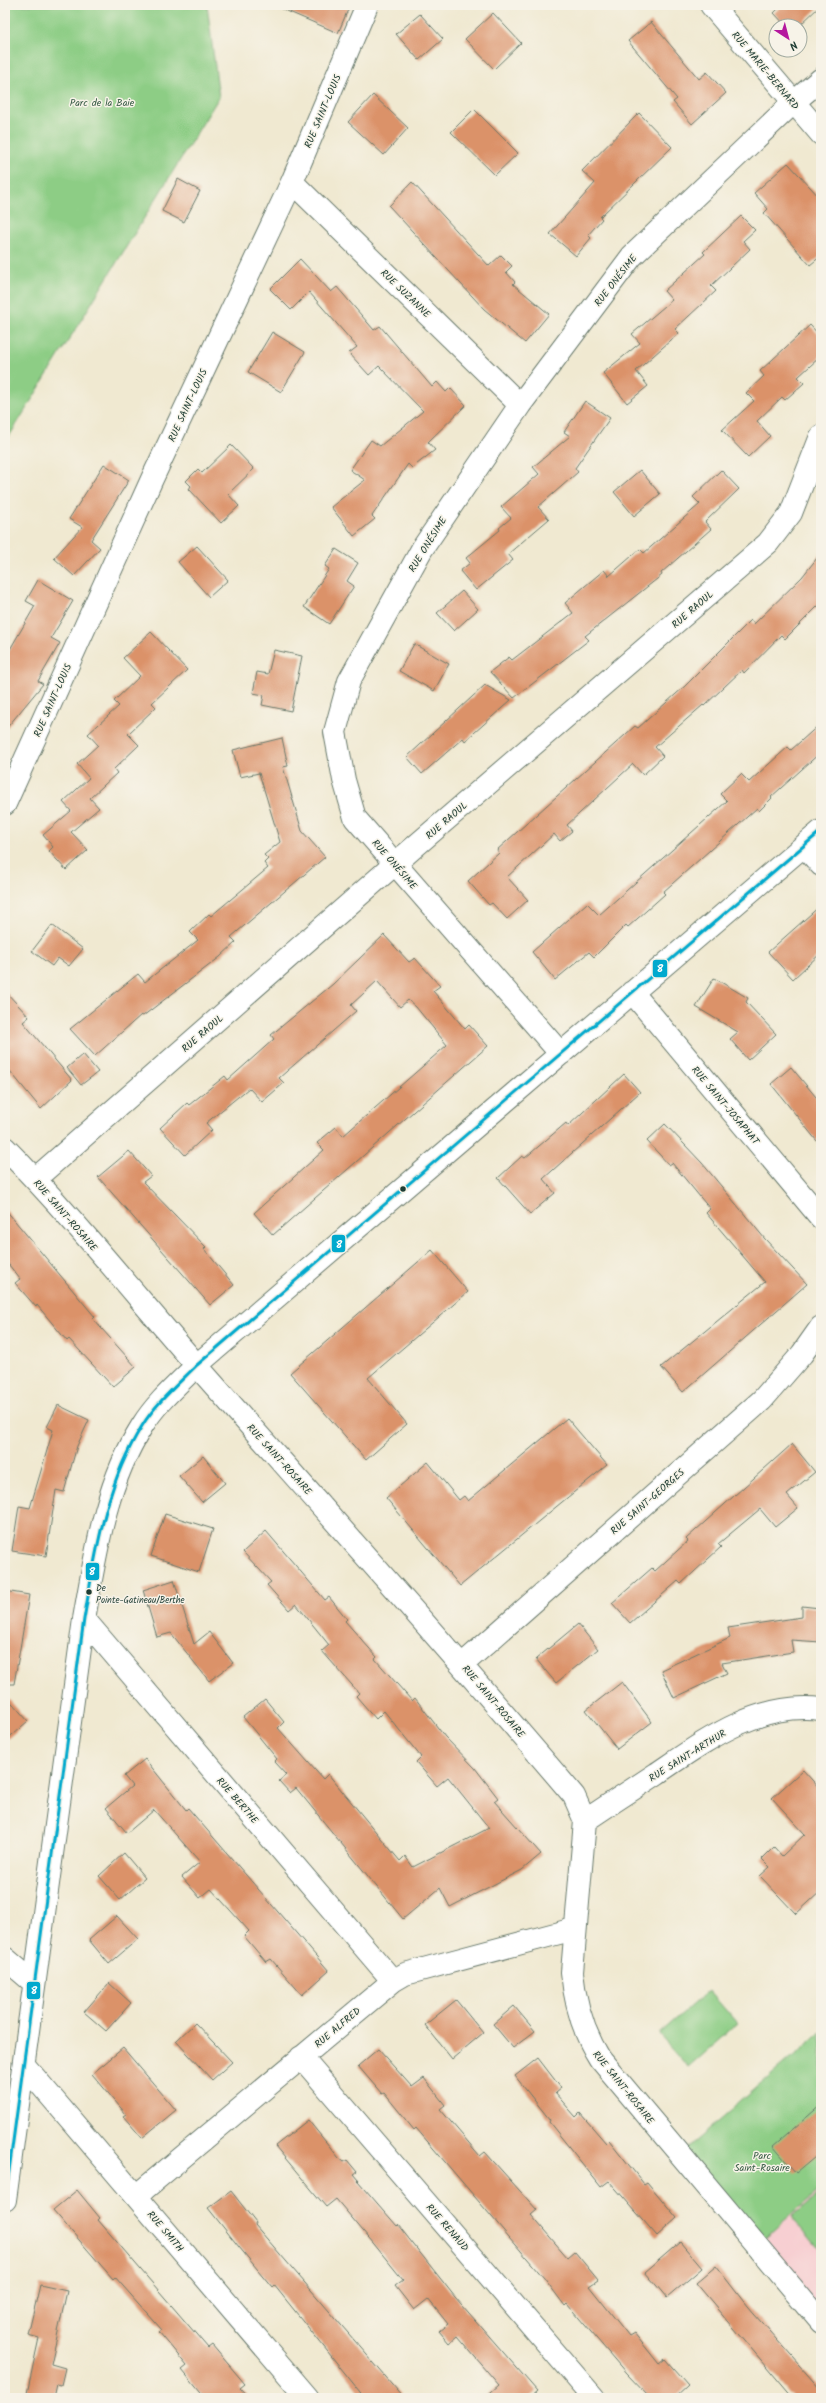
<svg xmlns="http://www.w3.org/2000/svg" width="826" height="2403" viewBox="0 0 826 2403" font-family="Kalam,sans-serif">
	<rect width="100%" height="100%" fill="#f7f3e8"/>
	<filter id="ink" filterUnits="userSpaceOnUse"><feTurbulence type="fractalNoise" baseFrequency=".025" numOctaves="2"/><feDisplacementMap in="SourceGraphic" scale="8" xChannelSelector="R" yChannelSelector="G"/><feConvolveMatrix kernelMatrix="1 2 1 2 8 2 1 2 1" color-interpolation-filters="sRGB"/></filter>
	<filter id="wash" filterUnits="userSpaceOnUse"><feTurbulence type="fractalNoise" baseFrequency=".012" numOctaves="4" result="noise"/><feDisplacementMap in="SourceGraphic" scale="16" xChannelSelector="R" yChannelSelector="G"/><feGaussianBlur stdDeviation="0.9" result="paint"/><feColorMatrix in="noise" values="0 0 0 0 0 0 0 0 0 0 0 0 0 0 0 0 0 1.4 0 .05"/><feComposite in="paint" operator="in"/></filter>
	<g filter="url(#wash)">
		<rect width="100%" height="100%" fill="#f0e9d1"/>
		<path fill="#f7cfd2" d="M821 2189V2322L756 2245Z"/>
		<path fill="#8dcd85" stroke="#56855c" d="M5 5H207L219 97 5 443Z
			M709 1990 738 2023 688 2067 659 2034Z
			M821 2032V2189L756 2245 679 2155Z
			M821 2192V2251L792 2217Z"/>
		<g id="blocks">
			<path fill="#db9269" d="M273 5H350L338 33Z
				M782 5H821L799 26H786L774 13Z
				M493 13 521 43 494 69 465 39Z
				M420 14 443 39 419 60 396 34Z
				M651 22 699 79 707 72 726 93 692 124 673 102 677 99 628 41Z
				M373 95 408 128 384 155 348 122Z
				M474 109 518 153 495 175 451 132Z
				M639 113 672 147 600 217 602 219 588 235 591 238 576 256 550 234 595 183 582 171Z
				M788 163 821 199V256L810 265 764 213 768 209 754 193Z
				M178 179 200 191 184 222 162 211Z
				M412 182 489 266 501 255 512 266 506 272 515 282 513 284 549 314 525 343 484 309 389 206Z
				M741 216 755 230 743 241 750 249 711 286 716 291 675 329 679 333 636 371 648 386 627 403 603 373 640 343 632 334 672 300 664 291 705 254 703 252Z
				M300 259 331 292 337 287 374 330 380 326 432 387 437 382 446 392 450 388 466 405 428 442 435 450 412 468 408 464 372 516 375 519 354 536 331 507 365 480 350 470 371 440 380 446 423 411 379 366 369 375 349 353 357 347 309 292 291 310 270 289Z
				M810 325 821 337V356L798 377 804 383 785 400 782 397 757 421 770 436 748 457 722 430 754 401 746 393 764 376 760 371Z
				M272 332 305 352 281 392 248 372Z
				M585 401 610 418 575 468 578 472 538 507 549 519 508 554 513 560 476 590 460 571 470 563 466 558 500 530 499 528 511 518 501 507 539 474 533 467 570 436 564 432Z
				M231 445 254 469 228 494 239 506 221 523 189 489 191 486 186 481 198 469 202 473Z
				M104 464 129 480 91 540 100 548 74 576 54 558 82 527 69 519Z
				M640 470 660 494 634 516 614 492Z
				M721 470 739 489 705 522 711 529 661 573 662 575 585 636 589 640 514 698 490 672 509 657 512 660 573 613 565 603 604 570 609 576 640 549 644 553 700 504 693 497Z
				M197 546 228 580 209 597 178 562Z
				M336 549 358 563 347 581 354 586 329 624 304 607 329 569 325 566Z
				M821 553V603L785 639 781 635 744 673 742 670 704 706 703 705 655 747 663 756 643 775 633 764 567 825 572 831 560 841 554 834 507 877 528 900 507 919 492 903 489 905 468 881 499 853 497 850 635 726 638 728 685 686 751 620 754 624 802 577Z
				M38 580 73 601 51 638 60 643 38 681 43 684 5 730V658L35 606 26 601Z
				M462 591 478 609 454 631 437 613Z
				M151 632 187 670 152 703 156 707 128 734 139 745 114 769 117 773 90 798 99 808 71 832 88 850 66 870 49 851 53 847 43 835 71 811 63 802 89 778 77 764 98 745 88 734 119 706 114 701 140 676 123 658Z
				M414 644 449 664 434 691 399 671Z
				M274 650 302 656 291 711 262 705 264 695 253 693 257 672 268 674Z
				M485 685 511 700 465 741 463 738 422 774 407 757Z
				M821 723V752L771 797 772 798 759 811 757 808 663 892 665 894 628 927 626 925 594 957 589 952 555 980 532 952 587 903 599 915 727 801 720 794 741 774 749 782 788 747 791 750Z
				M282 738 288 766 283 767 302 831 325 857 231 937 236 942 220 957 143 1016 141 1015 95 1056 70 1029 138 974 145 982 198 940 190 932 209 914 211 916 268 868 264 863 268 859 264 855 280 842 259 773 240 777 233 750Z
				M821 905V953L793 979 768 952Z
				M52 925 83 949 69 966 58 958 52 966 32 951Z
				M384 935 409 962 415 958 440 986 433 991 465 1029 469 1025 488 1046 273 1235 254 1213 324 1150 317 1143 336 1127 343 1136 447 1045 416 1007 408 1000 400 1007 377 981 351 1005 356 1011 279 1078 284 1083 262 1102 249 1088 206 1123 212 1130 185 1155 160 1128 187 1103 189 1105 225 1076 228 1080 274 1039 271 1035 333 984Z
				M714 978 748 998 746 1002 776 1034 748 1060 730 1039 738 1032 696 1007Z
				M5 991 29 1017 23 1022 72 1080 41 1109 5 1065Z
				M83 1054 98 1072 81 1085 67 1068Z
				M791 1067 821 1103V1146L771 1084Z
				M624 1074 640 1092 543 1179 555 1193 530 1214 498 1178 522 1156 525 1158 566 1123 568 1126Z
				M665 1124 702 1163 765 1239 807 1284 683 1392 661 1367 765 1282 706 1213 710 1209 672 1163 669 1165 647 1141Z
				M129 1151 151 1176 143 1182 206 1247 204 1249 234 1285 210 1305 98 1177Z
				M5 1209 95 1317 93 1319 136 1367 113 1387 69 1339 67 1341 37 1305 36 1307 15 1283 20 1279 5 1260Z
				M432 1250 468 1292 368 1378 407 1424 366 1460 290 1373Z
				M58 1405 89 1420 77 1446 64 1492 56 1490 46 1556 12 1551 19 1506 30 1508 53 1430 47 1427Z
				M567 1418 607 1465 460 1586 386 1498 428 1462 459 1500 464 1496 468 1501Z
				M792 1444 815 1472 787 1495 798 1508 775 1527 760 1509 718 1544 721 1547 681 1584 678 1581 630 1623 612 1603 652 1568 655 1571 688 1541 686 1539Z
				M203 1456 225 1483 202 1502 179 1476Z
				M165 1514 213 1529 199 1572 151 1556Z
				M266 1531 325 1600 329 1597 347 1619 345 1621 377 1657 375 1659 412 1701 415 1698 445 1737 475 1768 498 1798 494 1801 541 1854 522 1870 450 1907 440 1888 403 1919 296 1788 290 1793 279 1781 286 1775 274 1762 277 1759 243 1717 265 1699 284 1722 278 1728 323 1779 328 1774 400 1861 405 1856 413 1867 489 1828 448 1777 437 1786 416 1762 421 1757 384 1711 376 1719 356 1696 359 1693 322 1651 329 1645 296 1604 289 1610 267 1585 271 1582 243 1552Z
				M174 1580 194 1644 209 1632 233 1663 209 1681 171 1633 157 1637 143 1590Z
				M5 1591 29 1595 14 1684H5Z
				M802 1606 820 1608 821 1642 791 1640 793 1652 722 1663 727 1673 674 1698 661 1670 730 1638 728 1628 802 1617Z
				M578 1624 598 1649 556 1683 536 1659Z
				M622 1682 652 1722 617 1749 586 1710Z
				M5 1695 28 1721 5 1741Z
				M145 1759 186 1810 188 1808 329 1971 302 1995 271 1959 266 1962 244 1936 249 1931 211 1889 200 1898 182 1877 200 1862 154 1810 127 1833 106 1808 132 1786 124 1776Z
				M803 1770 821 1790V1891L796 1914 760 1876 770 1867 762 1859 774 1847 782 1856 805 1834 772 1798Z
				M124 1853 145 1878 120 1900 99 1876Z
				M117 1916 138 1939 109 1964 89 1940Z
				M109 1983 131 2003 106 2031 84 2012Z
				M456 2000 483 2033 452 2059 425 2025Z
				M514 2006 535 2031 513 2048 493 2024Z
				M195 2023 232 2062 212 2080 176 2041Z
				M123 2048 176 2110 142 2138 123 2116 126 2114 92 2074Z
				M378 2049 412 2087 424 2078 445 2105 440 2109 480 2156 485 2152 537 2210 531 2215 568 2258 575 2252 598 2280 589 2286 629 2336 634 2333 659 2364 665 2359 688 2385 674 2398H650L626 2373 567 2304 565 2306 544 2278 416 2128 414 2130 384 2093 382 2094 358 2066Z
				M538 2058 561 2088 555 2093 576 2117 580 2113 606 2143 609 2140 644 2184 647 2182 677 2218 657 2236 609 2181 601 2187 549 2122 550 2120 515 2076Z
				M821 2105V2152L796 2173 773 2146Z
				M308 2120 339 2158 344 2162 347 2160 357 2172 354 2174 359 2180 358 2181 397 2226 398 2225 455 2297 537 2391 529 2398H484L499 2385 457 2336 449 2343 439 2331 448 2324 428 2299 414 2310 395 2286 403 2280 374 2244 336 2199 326 2207 275 2146Z
				M77 2190 100 2218 98 2220 208 2348 212 2345 245 2384 240 2388 249 2398H205L182 2370 187 2366 159 2332 162 2330 115 2277 113 2279 53 2210Z
				M231 2191 256 2223 255 2225 404 2398H365L274 2285 272 2287 239 2247 208 2208Z
				M680 2242 702 2268 667 2298 645 2272Z
				M716 2266 747 2306 821 2390V2398H793L696 2283Z
				M40 2285 67 2291 51 2364 65 2368 61 2385 57 2384 54 2398H26L39 2338 28 2335Z"/>
		</g>
	</g>
	<g filter="url(#ink)">
		<use href="#blocks" fill-opacity="0" stroke="#68796b" stroke-width="1"/>
		<g fill="none" stroke-linecap="round" stroke-linejoin="round">
			<defs>
				<path id="minor" d="M711 5 821 134
					M292 182 520 405
					M5 804 152 479 292 182 367 5
					M804 846 821 865
					M632 992 821 1218
					M561 1054 355 818 344 780 335 732 349 681 422 549 520 405 632 256 794 102 821 79
					M5 1148C76 1220 139 1300 206 1376 329 1515 454 1654 574 1796L585 1821 572 1972C575 2004 583 2032 600 2059L821 2322
					M35 1179 412 849 768 543 791 513 821 436
					M84 1619 393 1981
					M463 1664 762 1400 802 1354 821 1327
					M585 1821C608 1805 632 1790 656 1774 705 1741 758 1701 821 1709
					M5 1958 34 1983
					M301 2057 594 2398
					M24 2065 308 2398
					M136 2196 393 1981 405 1974 574 1929
					M5 2200 84 1619C96 1552 105 1485 142 1426 156 1403 178 1384 197 1365L821 831"/>
			</defs>
			<use href="#minor" stroke="#68796b" stroke-width="24"/>
			<use href="#minor" stroke="#fff" stroke-width="22"/>
			<defs>
				<path id="bus-1" d="M5 2200 84 1619C96 1552 105 1485 142 1426 156 1403 178 1384 197 1365L821 831"/>
			</defs>
			<use href="#bus-1" stroke="#f7f3e8" stroke-width="6"/>
			<use href="#bus-1" stroke="#00a9ce" stroke-width="3"/>
		</g>
	</g>
	<g fill="#1f3d34" stroke="#f7f3e8" stroke-width="1.5">
		<circle cx="403" cy="1189" r="3.5"/>
		<circle cx="89" cy="1592" r="3.5"/>
	</g>
	<g text-anchor="middle" stroke-width="3" stroke-linejoin="round" paint-order="stroke">
		<g font-size="9" fill="#1f3d34" stroke="#f7f3e8" text-anchor="start">
			<text x="96" y="1591">De<tspan x="96" dy="12">Pointe-Gatineau/Berthe</tspan></text>
		</g>
		<g font-size="10" fill="#1f3d34" stroke="#f7f3e8">
			<text transform="translate(766 70) rotate(50)" y="4">RUE MARIE-BERNARD</text>
			<text transform="translate(322 111) rotate(-67)" y="4">RUE SAINT-LOUIS</text>
			<text transform="translate(615 280) rotate(-52)" y="4">RUE ONÉSIME</text>
			<text transform="translate(406 293) rotate(44)" y="4">RUE SUZANNE</text>
			<text transform="translate(187 405) rotate(-65)" y="4">RUE SAINT-LOUIS</text>
			<text transform="translate(427 544) rotate(-58)" y="4">RUE ONÉSIME</text>
			<text transform="translate(692 609) rotate(-41)" y="4">RUE RAOUL</text>
			<text transform="translate(52 700) rotate(-66)" y="4">RUE SAINT-LOUIS</text>
			<text transform="translate(446 820) rotate(-41)" y="4">RUE RAOUL</text>
			<text transform="translate(395 864) rotate(49)" y="4">RUE ONÉSIME</text>
			<text transform="translate(202 1033) rotate(-41)" y="4">RUE RAOUL</text>
			<text transform="translate(726 1105) rotate(50)" y="4">RUE SAINT-JOSAPHAT</text>
			<text transform="translate(66 1215) rotate(49)" y="4">RUE SAINT-ROSAIRE</text>
			<text transform="translate(280 1459) rotate(48)" y="4">RUE SAINT-ROSAIRE</text>
			<text transform="translate(647 1501) rotate(-41)" y="4">RUE SAINT-GEORGES</text>
			<text transform="translate(494 1701) rotate(50)" y="4">RUE SAINT-ROSAIRE</text>
			<text transform="translate(687 1755) rotate(-32)" y="4">RUE SAINT-ARTHUR</text>
			<text transform="translate(238 1800) rotate(49)" y="4">RUE BERTHE</text>
			<text transform="translate(337 2027) rotate(-40)" y="4">RUE ALFRED</text>
			<text transform="translate(624 2087) rotate(51)" y="4">RUE SAINT-ROSAIRE</text>
			<text transform="translate(448 2227) rotate(49)" y="4">RUE RENAUD</text>
			<text transform="translate(166 2231) rotate(50)" y="4">RUE SMITH</text>
		</g>
		<g font-size="10" fill="#355a44" stroke="#f7f3e8">
			<text x="102" y="106">Parc de la Baie</text>
			<text x="762" y="2159">Parc<tspan x="762" dy="12">Saint-Rosaire</tspan></text>
		</g>
	</g>
	<g stroke="#f7f3e8" stroke-width="1.5">
		<rect x="652" y="959" width="16" height="19" rx="4" fill="#00a9ce"/>
		<rect x="331" y="1234" width="15" height="19" rx="4" fill="#00a9ce"/>
		<rect x="85" y="1562" width="15" height="19" rx="4" fill="#00a9ce"/>
		<rect x="26" y="1981" width="15" height="19" rx="4" fill="#00a9ce"/>
	</g>
	<g font-size="11" text-anchor="middle" font-weight="bold" fill="#fff">
		<text x="660" y="972">8</text>
		<text x="339" y="1248">8</text>
		<text x="92" y="1575">8</text>
		<text x="34" y="1994">8</text>
	</g>
	<rect width="826" height="2403" fill="none" stroke="#f7f3e8" stroke-width="20"/>
	<g transform="translate(788 38) rotate(144)"><circle r="19" fill="#f7f3e8" stroke="#a1aaa0"/>
	<path d="M0-3L7 15L0 10L-7 15Z" fill="#b5179e"/>
	<text y="-6" font-size="11" font-weight="bold" text-anchor="middle" fill="#1f3d34">N</text>
	</g>
</svg>
